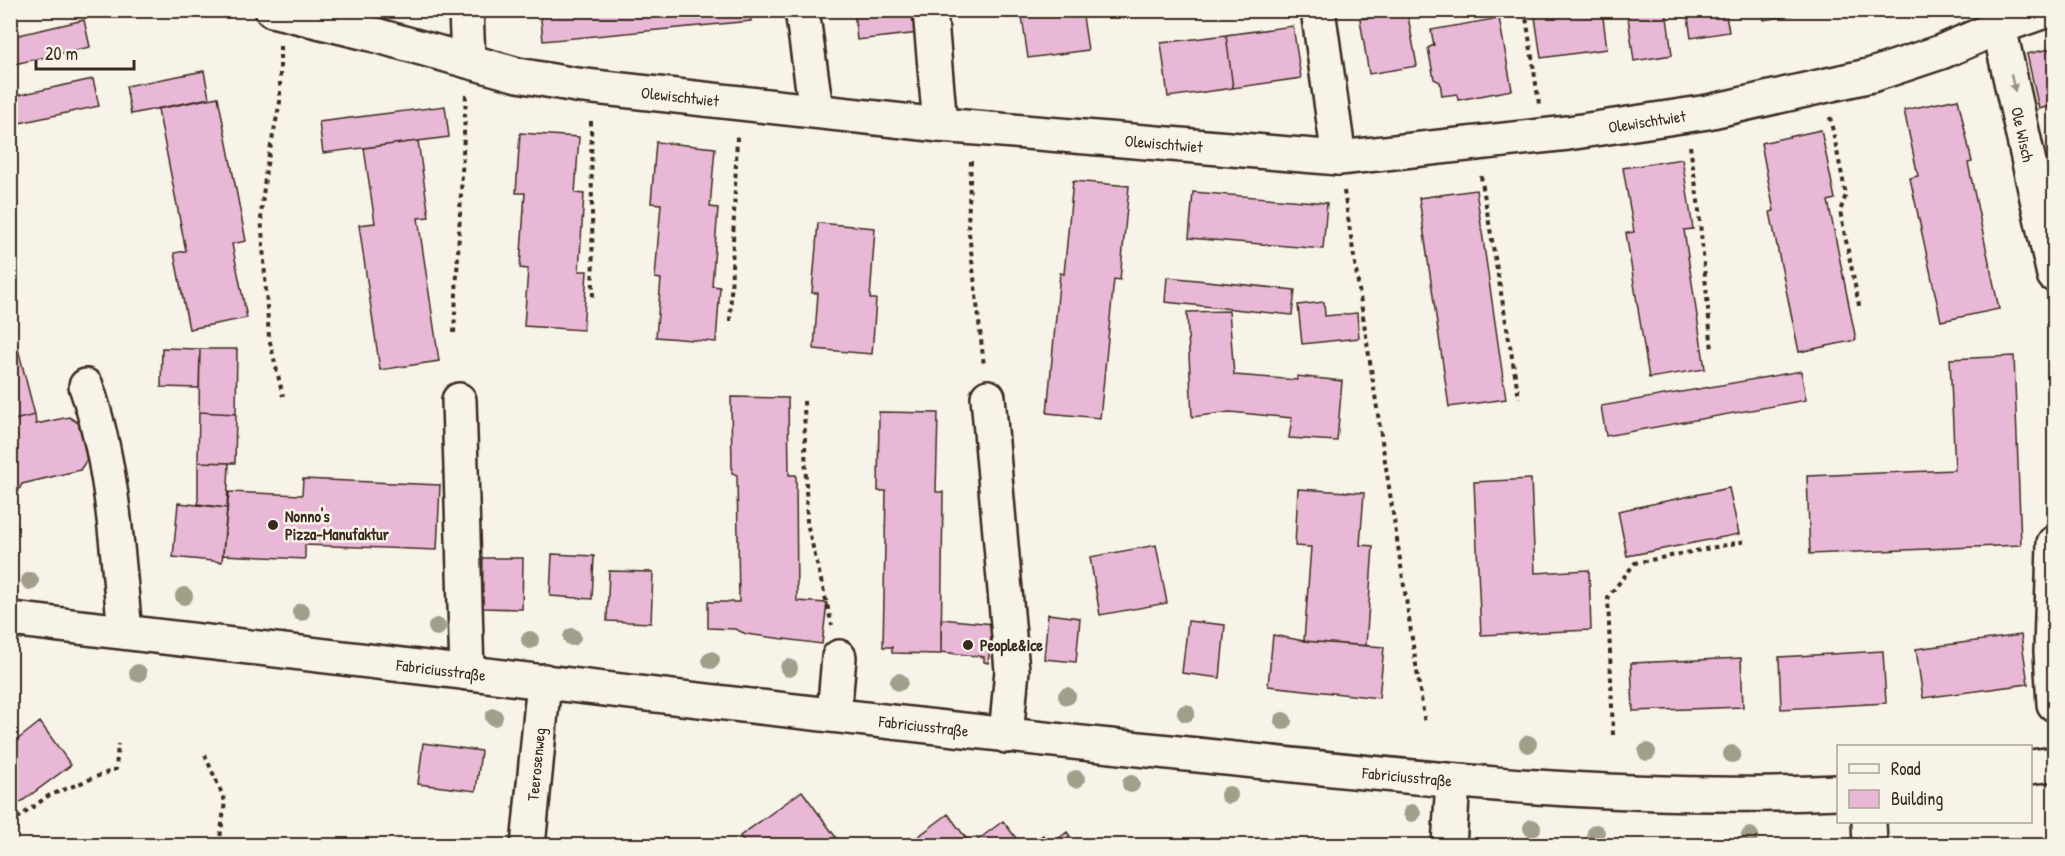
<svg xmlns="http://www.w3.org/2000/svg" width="2065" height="856" viewBox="0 0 2065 856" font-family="'Patrick Hand',sans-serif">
	<rect width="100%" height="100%" fill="#f7f3e8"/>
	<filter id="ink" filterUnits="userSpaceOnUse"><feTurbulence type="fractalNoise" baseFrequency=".0167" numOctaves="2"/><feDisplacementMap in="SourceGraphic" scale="12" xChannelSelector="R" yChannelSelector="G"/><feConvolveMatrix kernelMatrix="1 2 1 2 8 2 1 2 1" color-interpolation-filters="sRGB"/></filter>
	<g filter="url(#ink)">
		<path fill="#eab8d7" stroke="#3b2a1e" stroke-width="1.5" d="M540 10H750L751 21 543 41Z
			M854 10H916L919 33 857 40Z
			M1021 10H1082L1088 50 1028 58Z
			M1534 10H1602L1607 49 1541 58Z
			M1627 10H1666L1672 55 1634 61Z
			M1687 10H1725L1729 32 1691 38Z
			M1762 10H1797L1798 14 1764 20Z
			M1407 11 1417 66 1369 74 1360 19Z
			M1499 18 1512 90 1458 100 1457 94 1442 96 1440 82 1434 79 1428 48 1434 45 1431 30Z
			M84 20 90 47 10 65V37Z
			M1293 26 1301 78 1233 88 1226 35Z
			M1226 35 1233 88 1168 97 1161 43Z
			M2054 48V105L2039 109 2027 54Z
			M204 71 209 98 131 114 126 86Z
			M93 79 99 106 10 125V97Z
			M218 97 246 241 232 244 247 318 189 329 174 253 186 251 158 109Z
			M1958 99 1972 162 1968 163 1999 309 1941 321 1910 178 1918 176 1904 110Z
			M445 106 449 137 323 153 319 122Z
			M1821 130 1835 199 1828 201 1856 340 1799 352 1770 212 1774 211 1761 143Z
			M520 133 579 137 575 193 584 194 579 271H587L583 330 524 326 528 269 520 268 525 193H516Z
			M418 141 429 217 418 218 439 361 380 370 359 225 375 223 364 148Z
			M656 142 715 148 710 207 718 208 712 286 720 287 716 342 656 337 661 279 655 278 661 204 651 203Z
			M1682 159 1693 229 1684 230 1705 369 1649 378 1626 233 1634 232 1623 168Z
			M1073 181 1129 186 1120 280 1114 279 1100 418 1047 413 1060 273 1064 274Z
			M1476 190 1506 399 1449 407 1419 198Z
			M1193 192 1327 203 1323 249 1189 238Z
			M818 223 875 228 870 299H876L872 354 814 349 818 293H812Z
			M1167 277 1295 290 1292 315 1165 302Z
			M1324 302 1325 316 1357 313 1359 338 1302 344 1298 305Z
			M1229 311 1234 375 1297 380V376L1342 381 1337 441 1289 438 1292 418 1230 412 1192 417 1187 312Z
			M17 345 35 415 10 421V346Z
			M162 348 200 349 199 388 161 387Z
			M200 349H237L236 414 199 412Z
			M2014 356 2021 545 1810 554 1807 476 1955 470 1950 359Z
			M1801 371 1806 400 1606 436 1601 406Z
			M731 397 788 398 789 475H796L797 601 827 603 822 644 746 634 735 629 708 628V602H739L737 475 732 473Z
			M199 412 236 414 235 463 198 462Z
			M879 412 938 413 936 492H943L941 654 892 653V647H883L886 491H878Z
			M35 415 36 424 69 417 80 424 88 458 80 470 22 484 18 492 10 494V421Z
			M198 462 229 463 227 508 198 504Z
			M303 479 440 485 437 550 305 545V559L223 555 229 492 302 495Z
			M1531 479 1535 573 1589 570 1591 630 1481 635 1474 482Z
			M1729 488 1739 534 1627 556 1618 511Z
			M1298 489 1364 493 1360 545 1373 546 1366 646 1304 641 1311 547 1295 546Z
			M178 503 227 508 222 562 173 557Z
			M1156 545 1167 603 1100 615 1090 557Z
			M552 554 594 556 592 599 550 596Z
			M483 558H523L522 609 482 608Z
			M609 571 653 572 651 623 607 621Z
			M1048 614 1080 618 1076 662 1044 659Z
			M941 619 993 624 988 663 984 662V657L941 652Z
			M1188 621 1225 625 1220 678 1182 673Z
			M1273 635 1304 641 1384 647 1379 698 1268 686Z
			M2021 635 2028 684 1923 698 1916 649Z
			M1883 651 1886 703 1781 709 1779 657Z
			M1741 658 1743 707 1633 711 1631 663Z
			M40 722 71 765 10 810V740L13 743Z
			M423 743 481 751 476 791 418 784Z
			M802 791 837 839 829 846H746L740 836Z
			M948 814 971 845 1003 821 1022 846H920L915 839Z
			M1067 832 1077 846H1049L1050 845Z
			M1043 835 1050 845 1028 846Z"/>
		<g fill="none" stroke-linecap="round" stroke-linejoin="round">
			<defs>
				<g id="minor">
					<path id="s1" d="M272 10 375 35 518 75 576 85 940 125 1339 158 1568 133 1708 112 1872 75 1941 52 1999 27 2048 10"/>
					<path d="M466 10 468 61"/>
					<path d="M802 10 816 110"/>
					<path d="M930 10 940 125"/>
					<path d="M1318 10 1339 158"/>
					<path id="s2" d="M1999 27 2054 275"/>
					<path d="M86 386C113 464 117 550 125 632"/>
					<path d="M988 397 1012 670 1006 736"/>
					<path d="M459 400 467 673"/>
					<path d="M2054 543 2051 652 2054 704"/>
					<path id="s3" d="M10 619C384 662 756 709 1130 748 1365 772 1601 803 1838 792"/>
					<path d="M834 715 839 657"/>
					<path d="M2030 767 2054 764"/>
					<path d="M1869 822 1870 846"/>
					<path id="s4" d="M528 846 544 681"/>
					<path d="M1449 846 1453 781"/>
				</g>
			</defs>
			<use href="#minor" stroke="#3b2a1e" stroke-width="38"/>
			<path stroke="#3b2a1e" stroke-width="4" stroke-dasharray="4.5 4.5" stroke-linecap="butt" d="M1525 10 1539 104
				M280 46V102L266 169 261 214 269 338 283 396
				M1830 117 1846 195 1840 211 1860 310
				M591 121 593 300
				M1690 146 1698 201 1712 351
				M971 161 968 224 984 366
				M1481 176 1519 398
				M1344 191 1425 724
				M730 321 737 136
				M454 333 466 94
				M804 401 807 523 832 625
				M1613 735 1608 597 1635 563 1746 541
				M205 755 225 801 220 839 222 846
				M10 824 48 796 116 769 118 744"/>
			<use href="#minor" stroke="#f7f3e8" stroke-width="33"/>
		</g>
		<g fill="#a19e8a">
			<circle cx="30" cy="581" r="9"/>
			<circle cx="184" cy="596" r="9"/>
			<circle cx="301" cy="612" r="9"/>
			<circle cx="437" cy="627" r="9"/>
			<circle cx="572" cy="637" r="9"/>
			<circle cx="530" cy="640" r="9"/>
			<circle cx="711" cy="660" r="9"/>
			<circle cx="789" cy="668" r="9"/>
			<circle cx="138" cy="673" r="9"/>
			<circle cx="899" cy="682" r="9"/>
			<circle cx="1067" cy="696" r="9"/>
			<circle cx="1186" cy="713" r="9"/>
			<circle cx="494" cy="717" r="9"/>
			<circle cx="1283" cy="721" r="9"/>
			<circle cx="1528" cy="744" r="9"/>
			<circle cx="1647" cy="752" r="9"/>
			<circle cx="1732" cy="754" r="9"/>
			<circle cx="1076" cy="779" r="9"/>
			<circle cx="1131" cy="784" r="9"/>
			<circle cx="1229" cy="795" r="9"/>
			<circle cx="1412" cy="813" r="9"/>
			<circle cx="1532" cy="828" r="9"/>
			<circle cx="1596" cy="833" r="9"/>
			<circle cx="1750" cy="836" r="9"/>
		</g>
		<defs><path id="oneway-solid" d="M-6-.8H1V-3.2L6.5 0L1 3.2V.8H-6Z" transform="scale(1.5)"/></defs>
		<use fill="#998e83" href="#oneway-solid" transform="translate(2013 83) rotate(76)"/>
	</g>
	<g fill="#3b2a1e" stroke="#f7f3e8" stroke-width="2">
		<circle cx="273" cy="525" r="6"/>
		<circle cx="968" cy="645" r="6"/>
	</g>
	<g text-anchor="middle" stroke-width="5" stroke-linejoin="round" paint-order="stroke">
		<g font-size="16" fill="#3b2a1e" stroke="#f7f3e8">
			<text dy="6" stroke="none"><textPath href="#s1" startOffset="418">Olewischtwiet</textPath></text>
			<text dy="6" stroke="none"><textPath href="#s1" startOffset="1390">Olewischtwiet</textPath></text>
			<text dy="6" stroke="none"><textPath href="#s2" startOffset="110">Ole Wisch</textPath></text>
			<text dy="6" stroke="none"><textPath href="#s1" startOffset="904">Olewischtwiet</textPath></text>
			<text dy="6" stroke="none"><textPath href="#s3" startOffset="434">Fabriciusstraße</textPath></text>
			<text dy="6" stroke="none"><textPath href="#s3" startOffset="920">Fabriciusstraße</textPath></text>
			<text dy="6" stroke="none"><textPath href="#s4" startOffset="82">Teerosenweg</textPath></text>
			<text dy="6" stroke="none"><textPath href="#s3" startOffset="1406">Fabriciusstraße</textPath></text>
		</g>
		<g font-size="16" font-weight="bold" fill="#3b2a1e" stroke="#f7f3e8" text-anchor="start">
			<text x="285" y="522">Nonno's<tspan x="285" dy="18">Pizza-Manufaktur</tspan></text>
			<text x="980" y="651">People&amp;Ice</text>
		</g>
	</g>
	<rect width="2065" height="856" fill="none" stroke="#f7f3e8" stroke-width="36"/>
	<rect x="18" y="18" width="2029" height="820" fill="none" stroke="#3b2a1e" stroke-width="2" filter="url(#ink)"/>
	<rect x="1837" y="745" width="195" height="78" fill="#f7f3e8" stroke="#aca397" stroke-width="1.5"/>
	<rect x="1849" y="764" width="30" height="9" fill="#f7f3e8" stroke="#aca397" stroke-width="1.5"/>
	<text x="1891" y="775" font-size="18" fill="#3b2a1e">Road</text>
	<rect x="1849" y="790" width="30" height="18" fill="#eab8d7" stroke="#aca397" stroke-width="1.5"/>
	<text x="1891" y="805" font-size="18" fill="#3b2a1e">Building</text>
	<path d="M36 60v9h98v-9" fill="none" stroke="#3b2a1e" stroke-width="3"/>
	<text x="45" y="60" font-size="18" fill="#3b2a1e" stroke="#f7f3e8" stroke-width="4.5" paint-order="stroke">20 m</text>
</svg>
